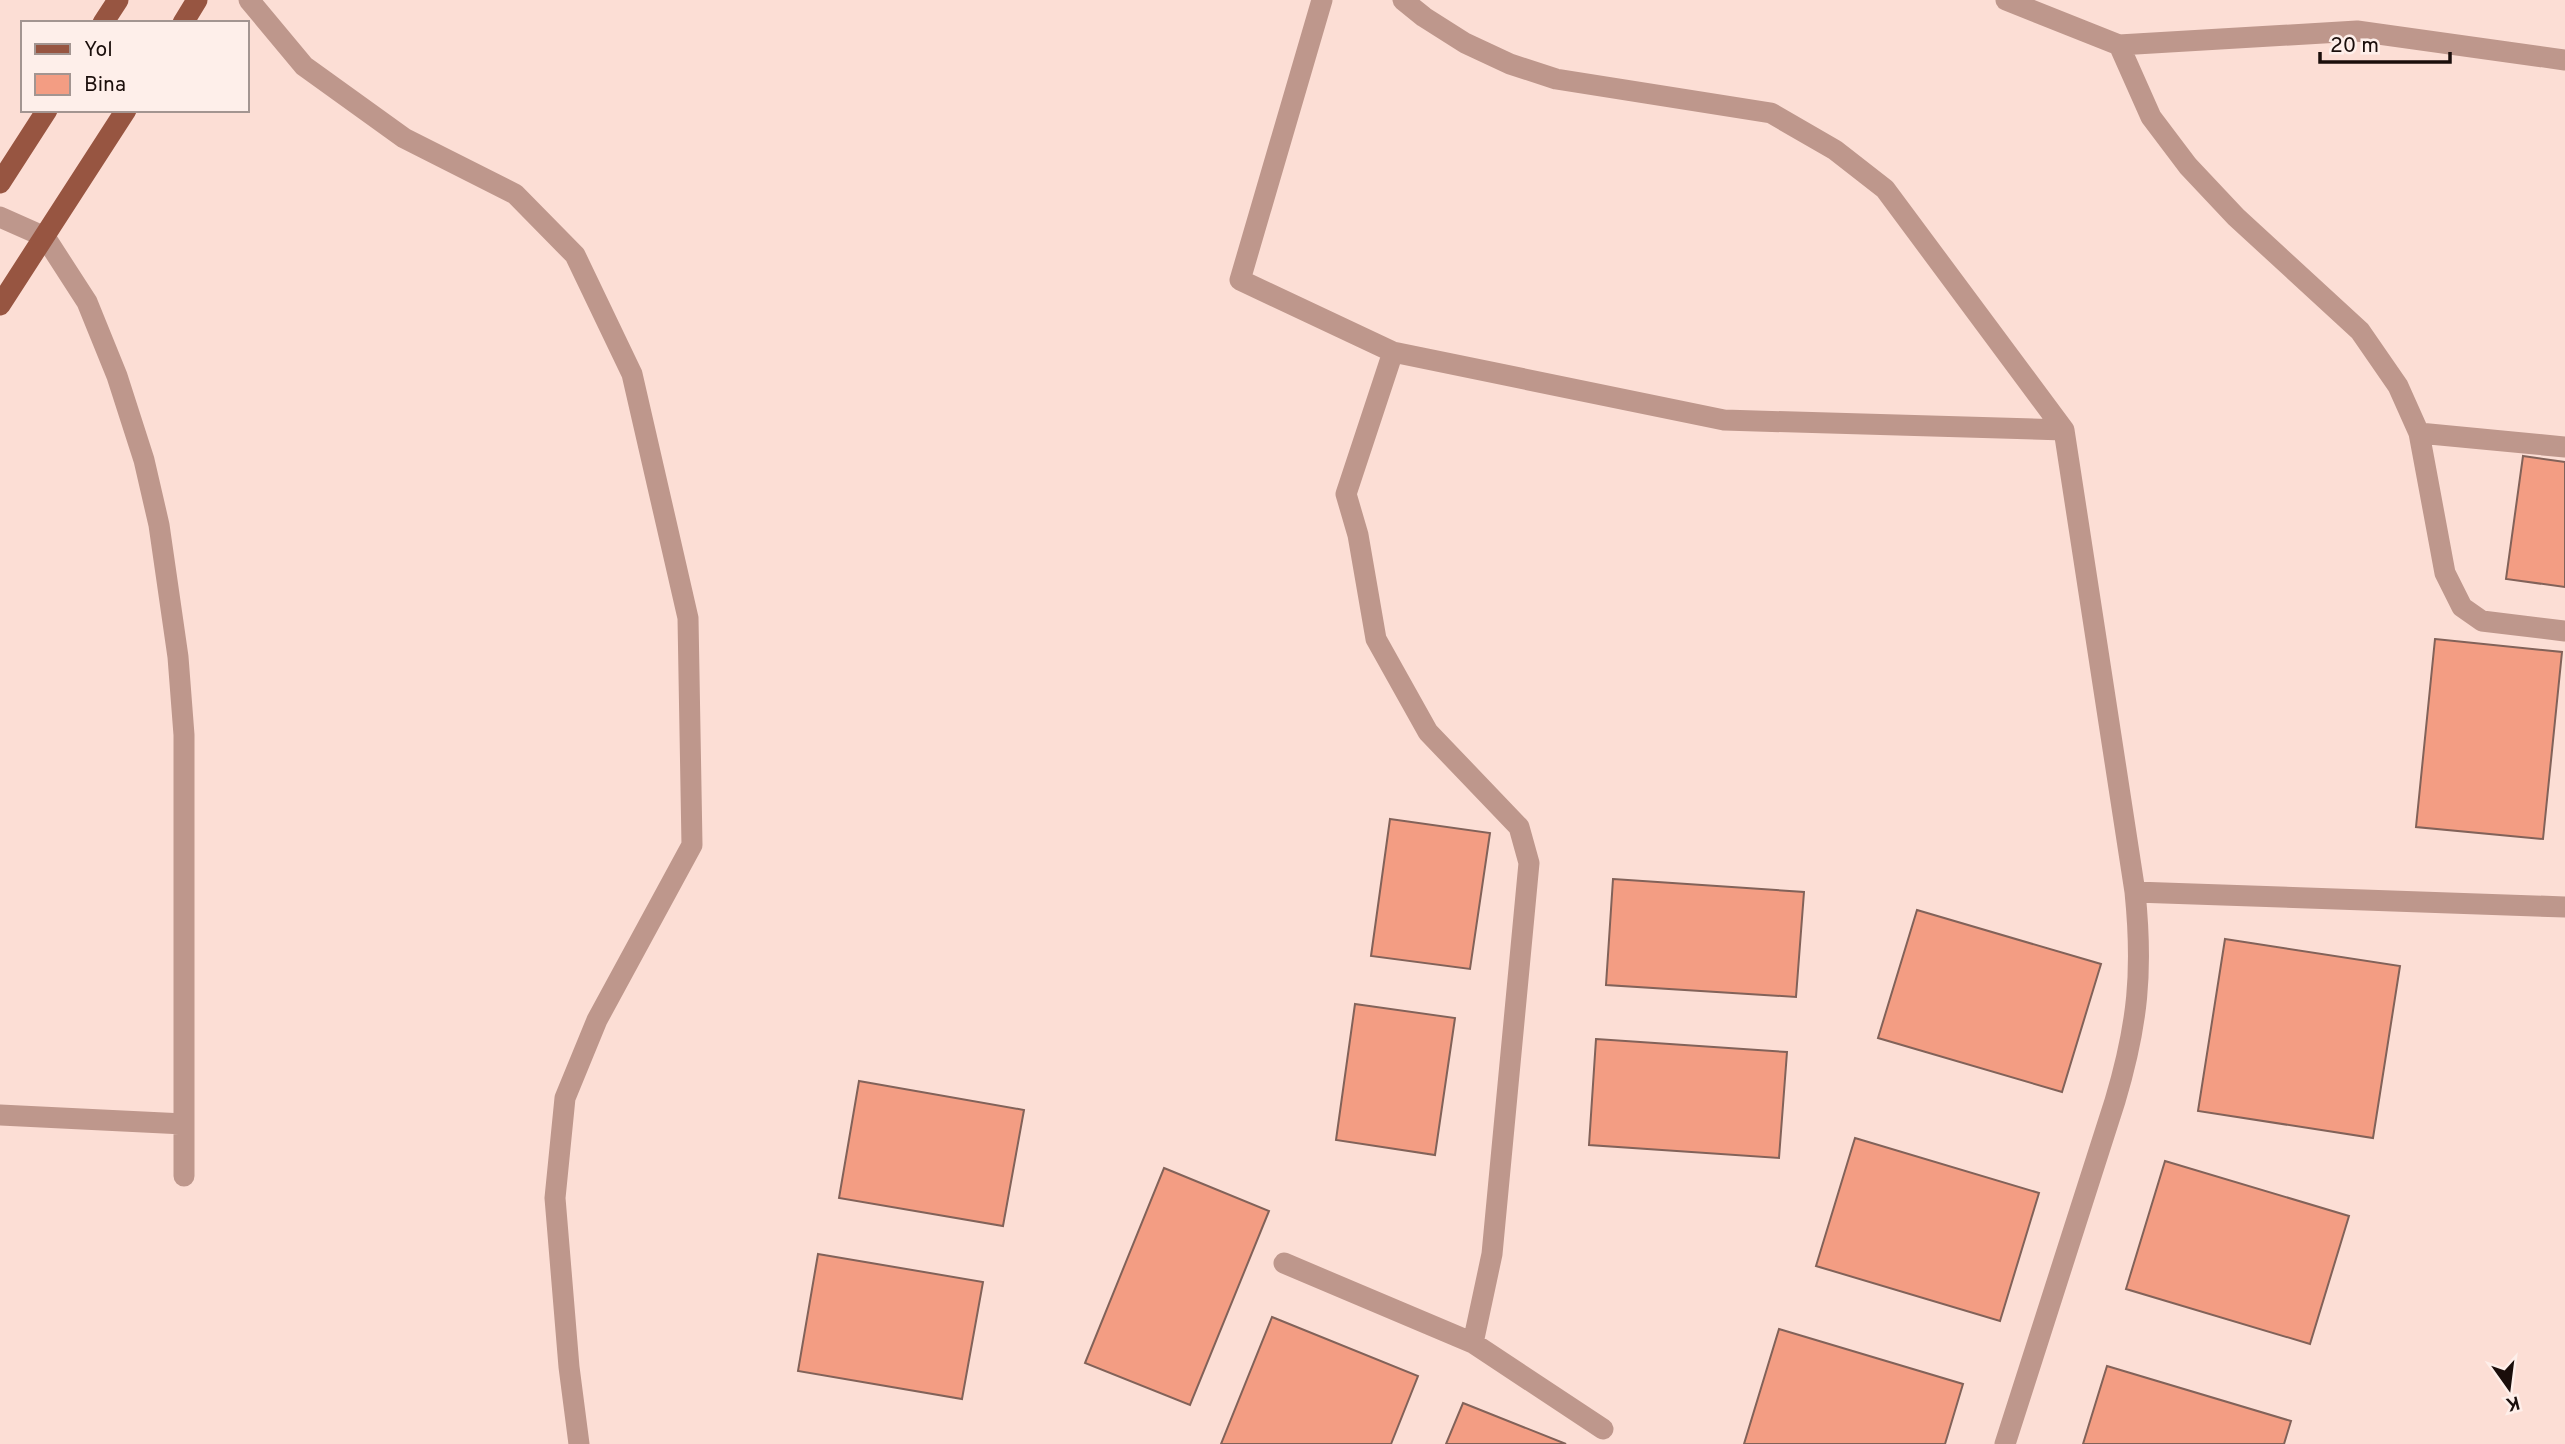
<svg xmlns="http://www.w3.org/2000/svg" width="2565" height="1444" viewBox="0 0 2565 1444" font-family="Overpass,sans-serif">
	<rect width="100%" height="100%" fill="#fcded5"/>
	<path fill="#f39d83" stroke="#826259" stroke-width="2" d="M2523 456 2565 462V587L2506 579Z
		M2435 639 2562 652 2543 839 2416 827Z
		M1390 819 1490 833 1470 969 1371 956Z
		M1613 879 1804 892 1796 997 1606 985Z
		M1917 910 2101 964 2062 1092 1878 1038Z
		M2225 939 2400 966 2373 1138 2198 1111Z
		M1355 1004 1455 1018 1435 1155 1336 1140Z
		M1596 1039 1787 1052 1779 1158 1589 1145Z
		M859 1081 1024 1110 1003 1226 839 1198Z
		M1855 1138 2039 1193 2000 1321 1816 1266Z
		M2165 1161 2349 1216 2310 1344 2126 1289Z
		M1164 1168 1269 1211 1190 1405 1085 1363Z
		M818 1254 983 1282 962 1399 798 1371Z
		M1272 1317 1418 1376 1391 1444H1221Z
		M1779 1329 1963 1384 1945 1444H1744Z
		M2107 1366 2291 1421 2284 1444H2083Z
		M1463 1403 1566 1444H1446Z"/>
	<g fill="none" stroke-linecap="round" stroke-linejoin="round">
		<path stroke="#be978c" stroke-width="21" d="M249 0 304 66 404 138 515 194 575 255 632 374 688 618 692 845 597 1020 565 1098 555 1198 569 1367 579 1444
			M1322 0 1240 280 1393 352 1724 420 2064 430
			M1403 0 1424 17 1465 43 1510 64 1556 79 1771 113 1835 150 1885 189 2064 430 2135 892C2143 971 2138 1024 2115 1101L2005 1444
			M2006 0 2119 45 2357 31 2565 60
			M2119 45 2151 117 2188 166 2236 217 2360 331 2398 386 2419 433 2445 573 2462 607 2482 621 2565 631
			M0 217 45 237 87 302 117 376 144 460 159 525 178 657 184 735V1176
			M1393 352 1346 494 1358 535 1376 639 1428 732 1519 827 1529 863 1492 1254 1473 1343
			M2419 433 2565 447
			M2135 892 2565 907
			M0 1115 184 1124
			M1284 1263 1473 1343 1603 1429"/>
		<path stroke="#975541" stroke-width="21" d="M103 23 118 0
			M183 23 197 0
			M0 183 47 110
			M0 305 126 110"/>
	</g>
	<rect x="21" y="21" width="228" height="91" fill="#feefea" stroke="#a39591" stroke-width="2"/>
	<rect x="35" y="44" width="35" height="10" fill="#975541" stroke="#a39591" stroke-width="2"/>
	<text x="84" y="56" font-size="21" fill="#1a0e0b">Yol</text>
	<rect x="35" y="74" width="35" height="21" fill="#f39d83" stroke="#a39591" stroke-width="2"/>
	<text x="84" y="91" font-size="21" fill="#1a0e0b">Bina</text>
	<g transform="translate(2509 1388) rotate(166)" stroke="#feefea" stroke-width="5" paint-order="stroke">
	<path d="M0-5L12 26L0 18L-12 26Z" fill="#1a0e0b"/>
	<text y="-10" font-size="19" font-weight="bold" text-anchor="middle" fill="#1a0e0b">K</text>
	</g>
	<path d="M2320 52v10h130v-10" fill="none" stroke="#1a0e0b" stroke-width="3.5"/>
	<text x="2330" y="52" font-size="21" fill="#1a0e0b" stroke="#feefea" stroke-width="5" paint-order="stroke">20 m</text>
</svg>
